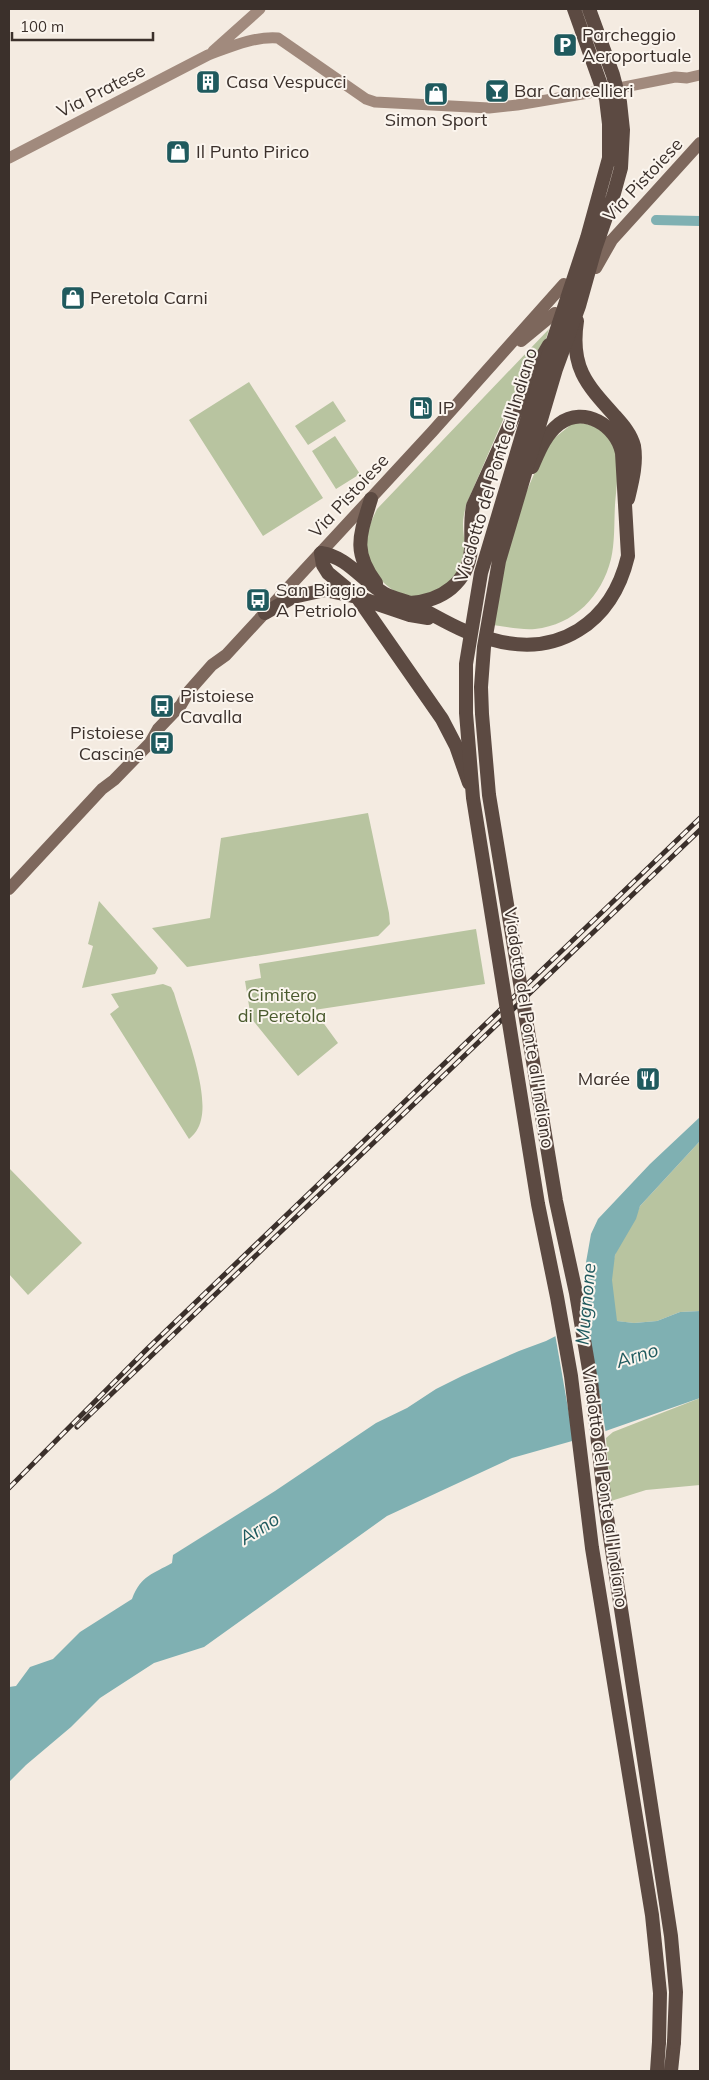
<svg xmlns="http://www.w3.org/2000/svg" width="709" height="2080" viewBox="0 0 709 2080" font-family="Mulish,sans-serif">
	<rect width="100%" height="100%" fill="#f4ebe1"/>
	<path fill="#b8c4a0" d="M549 329 545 342 516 390 466 505C465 511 463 517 463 524 463 536 467 549 463 562 458 577 439 597 421 598 393 599 367 573 366 545 366 533 372 519 377 509Z
		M249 382 323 498 263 536 189 420Z
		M333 401 346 421 308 445 295 426Z
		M573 423C591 422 604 429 613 445 621 456 616 491 615 505 614 523 615 542 611 559 602 596 574 625 535 629 521 630 507 627 493 625L497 590 519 509 547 444Z
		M335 436 360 474 336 489 312 451Z
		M368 813 389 913 390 924 378 936 187 967 152 928 210 918 221 838Z
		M99 901 156 965 158 968 155 974 82 988 93 946 88 944Z
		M476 929 485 984 314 1010 338 1043 298 1076 251 1018 245 981 261 978 259 964Z
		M163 984 171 987 174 993C183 1025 209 1089 201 1120 199 1128 195 1134 189 1139L110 1014 119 1007 111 994Z
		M700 1141V1311L680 1312 657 1321 634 1323 616 1321C613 1301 608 1275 615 1255 621 1237 634 1223 640 1206Z
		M9 1168 82 1243 28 1295 9 1274Z
		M700 1398V1485L646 1490 611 1501 606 1438 613 1432Z"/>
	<path fill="#7fb0b2" d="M700 1117V1141L640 1206 636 1219 615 1255 612 1280 617 1321 634 1323 657 1321 680 1312 700 1311V1398L597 1434 512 1458 387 1516 204 1647 154 1663 100 1698 71 1727 26 1765 9 1782V1687L16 1686 30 1667 53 1659 80 1632 132 1599C141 1575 153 1574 172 1563L173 1555 275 1491 376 1423 407 1408 436 1389 462 1376 519 1351 546 1341 579 1324 588 1313 585 1268 591 1234 598 1219 650 1164Z"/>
	<path fill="#f4ebe1" d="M584 1300 606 1434 585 1440 572 1431 555 1334 577 1322 585 1312Z"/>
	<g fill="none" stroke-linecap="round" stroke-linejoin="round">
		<path stroke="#7fb0b2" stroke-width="10" d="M656 220 700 221"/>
		<path stroke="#a18a7d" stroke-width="11" d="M213 51 260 9
			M619 88 675 77 687 78 700 75
			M9 158 208 55C230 47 255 36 278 38L366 99 375 102 489 108 517 105 594 92"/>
		<path stroke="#7d675c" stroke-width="12" d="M601 247 612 240 700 143
			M596 268 612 240
			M521 341 555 313
			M9 889 102 789 114 780 150 743 158 729 181 705 189 691 212 665 226 655 432 432 564 284"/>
		<path stroke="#5c4a42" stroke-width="14" d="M577 321C570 367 586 384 615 416 623 425 631 434 634 446 637 464 632 482 628 499
			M371 499C360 535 352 551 376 583
			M410 603C442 601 468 583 471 549 472 534 470 520 473 506L535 369 549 345
			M265 613 293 597 325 590 357 597 410 615 428 618
			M465 631C446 623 429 612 410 603 402 600 393 598 385 594 362 581 348 557 321 553L323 565 328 573 357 597 442 719 456 746 469 783
			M490 639C558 659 612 623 628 556L622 453C617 426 584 405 559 424 545 435 539 451 532 467
			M657 2071 659 2042
			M671 2071 674 2042"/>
		<defs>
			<path id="rail" d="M77 1427 700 830
				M9 1488 148 1348 700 818"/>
		</defs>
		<use href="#rail" stroke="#3b302b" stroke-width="5"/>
		<use href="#rail" stroke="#fbf5ee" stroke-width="3" stroke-dasharray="9" stroke-linecap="butt"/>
		<path stroke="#5c4a42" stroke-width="14" d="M574 9 606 99 609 124V158L587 238 524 429 481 573 466 664V713L473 798 538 1204 557 1297 571 1376 592 1548 652 1915 660 1993 659 2042
			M589 9 613 75 620 102 623 130 621 168 613 197 595 249 579 306 556 369 499 561 484 647 481 687 482 714 489 795 556 1201 576 1293 591 1381 605 1504 671 1936 676 1992 674 2042"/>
	</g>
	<defs>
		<symbol id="parking-square" viewBox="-11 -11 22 22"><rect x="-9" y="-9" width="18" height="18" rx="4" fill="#1f5a5e" stroke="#fbf5ee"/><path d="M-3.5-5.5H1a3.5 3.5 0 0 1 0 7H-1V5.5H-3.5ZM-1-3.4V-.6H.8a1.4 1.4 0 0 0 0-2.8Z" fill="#fff"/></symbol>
		<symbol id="building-square" viewBox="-11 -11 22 22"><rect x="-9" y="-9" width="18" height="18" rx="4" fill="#1f5a5e" stroke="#fbf5ee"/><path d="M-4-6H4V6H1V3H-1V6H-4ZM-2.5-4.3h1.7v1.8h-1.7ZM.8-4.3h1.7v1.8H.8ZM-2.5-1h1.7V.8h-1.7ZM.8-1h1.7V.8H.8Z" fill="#fff"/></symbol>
		<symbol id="bar-square" viewBox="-11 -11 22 22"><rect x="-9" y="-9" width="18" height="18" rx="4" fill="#1f5a5e" stroke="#fbf5ee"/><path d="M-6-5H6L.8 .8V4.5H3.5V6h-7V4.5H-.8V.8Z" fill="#fff"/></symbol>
		<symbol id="shop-square" viewBox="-11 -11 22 22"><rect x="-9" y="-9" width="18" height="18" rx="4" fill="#1f5a5e" stroke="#fbf5ee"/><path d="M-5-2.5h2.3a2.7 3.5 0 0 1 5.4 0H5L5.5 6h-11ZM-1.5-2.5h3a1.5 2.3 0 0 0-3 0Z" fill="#fff"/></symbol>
		<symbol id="fuel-square" viewBox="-11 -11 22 22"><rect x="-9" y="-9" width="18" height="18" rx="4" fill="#1f5a5e" stroke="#fbf5ee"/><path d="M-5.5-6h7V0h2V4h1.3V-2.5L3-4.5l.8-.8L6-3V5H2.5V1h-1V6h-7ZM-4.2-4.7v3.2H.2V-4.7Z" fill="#fff"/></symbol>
		<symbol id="bus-square" viewBox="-11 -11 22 22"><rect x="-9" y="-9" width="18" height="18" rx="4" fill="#1f5a5e" stroke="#fbf5ee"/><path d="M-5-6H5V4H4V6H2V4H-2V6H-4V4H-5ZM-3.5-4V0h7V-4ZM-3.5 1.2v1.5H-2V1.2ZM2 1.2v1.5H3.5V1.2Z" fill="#fff"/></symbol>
		<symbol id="restaurant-square" viewBox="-11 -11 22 22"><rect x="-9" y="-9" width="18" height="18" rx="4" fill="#1f5a5e" stroke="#fbf5ee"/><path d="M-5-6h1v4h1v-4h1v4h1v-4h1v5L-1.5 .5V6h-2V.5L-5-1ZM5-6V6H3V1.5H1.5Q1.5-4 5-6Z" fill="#fff"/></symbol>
	</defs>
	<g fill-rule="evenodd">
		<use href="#parking-square" x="551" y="31" width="28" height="28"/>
		<use href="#building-square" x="194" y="68" width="28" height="28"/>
		<use href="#bar-square" x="483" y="77" width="28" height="28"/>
		<use href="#shop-square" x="422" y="80" width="28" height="28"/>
		<use href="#shop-square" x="164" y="138" width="28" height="28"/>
		<use href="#shop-square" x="59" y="284" width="28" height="28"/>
		<use href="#fuel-square" x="407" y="394" width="28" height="28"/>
		<use href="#bus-square" x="244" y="586" width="28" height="28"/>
		<use href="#bus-square" x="148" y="692" width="28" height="28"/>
		<use href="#bus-square" x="148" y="729" width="28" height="28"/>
		<use href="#restaurant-square" x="634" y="1065" width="28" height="28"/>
	</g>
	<g text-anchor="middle" stroke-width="4" stroke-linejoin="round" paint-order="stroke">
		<g font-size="18" fill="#3b302b" stroke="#fbf5ee" text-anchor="start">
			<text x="582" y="41">Parcheggio<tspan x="582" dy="21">Aeroportuale</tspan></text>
			<text x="226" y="88">Casa Vespucci</text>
			<text x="514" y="97">Bar Cancellieri</text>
			<text x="436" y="126" text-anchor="middle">Simon Sport</text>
			<text x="196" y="158">Il Punto Pirico</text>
			<text x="90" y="304">Peretola Carni</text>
			<text x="438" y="414">IP</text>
			<text x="276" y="596">San Biagio<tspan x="276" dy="21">A Petriolo</tspan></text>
			<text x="180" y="702">Pistoiese<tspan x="180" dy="21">Cavalla</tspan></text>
			<text x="144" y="739" text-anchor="end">Pistoiese<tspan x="144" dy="21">Cascine</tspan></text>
			<text x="630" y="1085" text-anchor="end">Marée</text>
		</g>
		<g font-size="18" fill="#3b302b" stroke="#fbf5ee">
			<text transform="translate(101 91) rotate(-27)" y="6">Via Pratese</text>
			<text transform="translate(643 180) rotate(-47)" y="6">Via Pistoiese</text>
			<text transform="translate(496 465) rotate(-73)" y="6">Viadotto del Ponte all'Indiano</text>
			<text transform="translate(349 496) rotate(-47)" y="6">Via Pistoiese</text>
			<text transform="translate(529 1028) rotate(81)" y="6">Viadotto del Ponte all'Indiano</text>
			<text transform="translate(605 1487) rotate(82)" y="6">Viadotto del Ponte all'Indiano</text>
		</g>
		<g font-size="18" fill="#4a5a2e" stroke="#fbf5ee">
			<text x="282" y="1001">Cimitero<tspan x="282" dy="21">di Peretola</tspan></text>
		</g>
		<g font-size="19" font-style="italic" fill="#1f5a5e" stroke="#fbf5ee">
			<text transform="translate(585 1304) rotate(-85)" y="7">Mugnone</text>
			<text transform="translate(637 1355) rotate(-17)" y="7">Arno</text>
			<text transform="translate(259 1528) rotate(-32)" y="7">Arno</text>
		</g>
	</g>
	<rect width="709" height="2080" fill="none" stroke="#3b302b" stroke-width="20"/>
	<path d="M12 32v8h141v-8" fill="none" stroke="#3b302b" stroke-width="2.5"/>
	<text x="20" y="32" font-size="15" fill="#3b302b" stroke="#fbf5ee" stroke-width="4" paint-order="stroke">100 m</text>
</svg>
